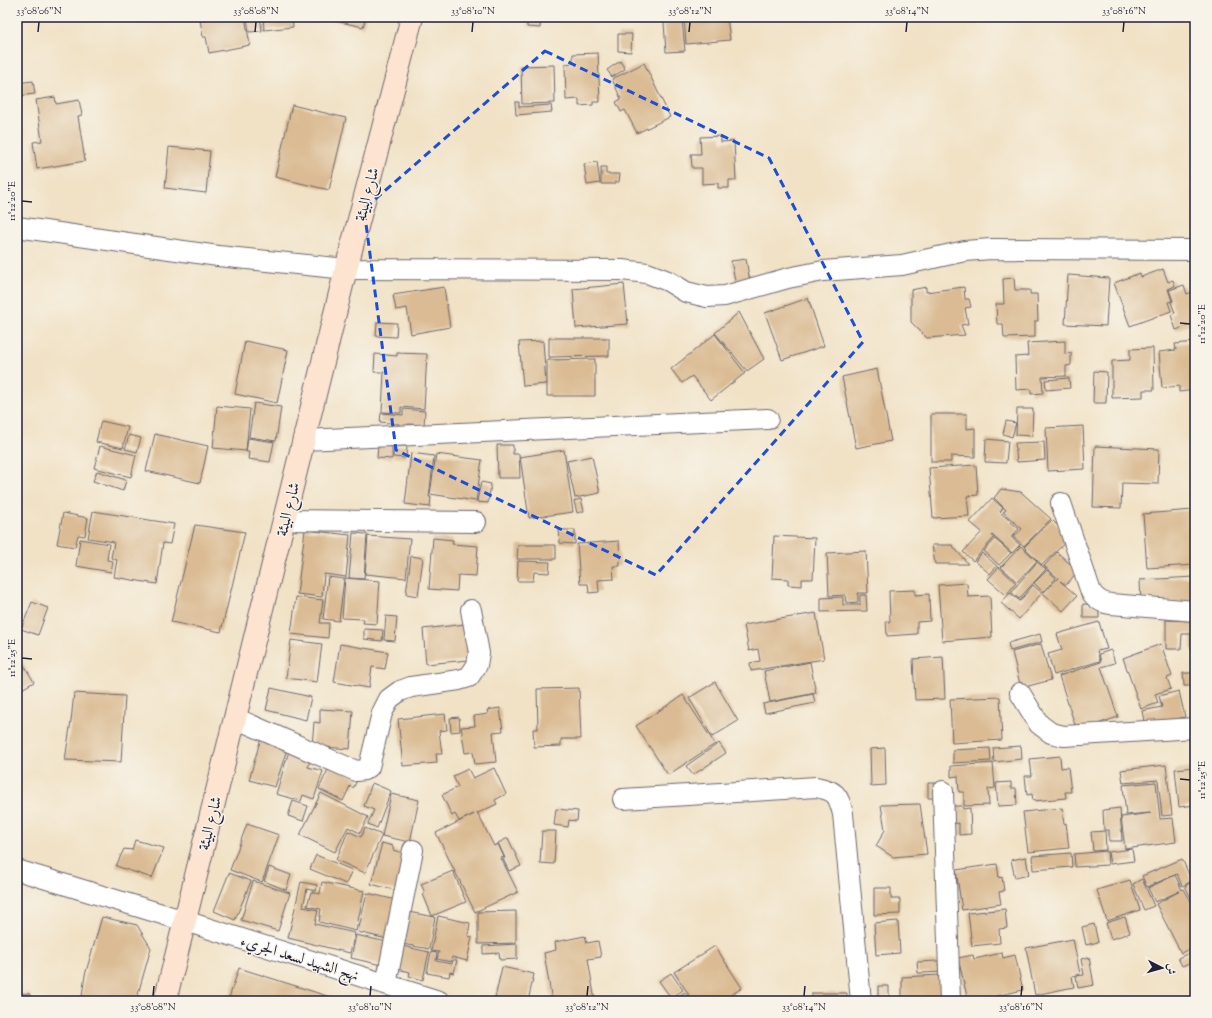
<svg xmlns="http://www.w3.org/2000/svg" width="1212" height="1018" viewBox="0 0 1212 1018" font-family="'Sorts Mill Goudy',Amiri,serif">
	<rect width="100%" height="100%" fill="#f7f3e8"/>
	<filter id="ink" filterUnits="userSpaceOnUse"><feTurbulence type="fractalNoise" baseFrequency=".025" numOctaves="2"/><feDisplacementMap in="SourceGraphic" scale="8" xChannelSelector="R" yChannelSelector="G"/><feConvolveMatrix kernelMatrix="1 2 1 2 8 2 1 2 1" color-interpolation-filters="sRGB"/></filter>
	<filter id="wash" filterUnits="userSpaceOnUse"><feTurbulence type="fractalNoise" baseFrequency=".012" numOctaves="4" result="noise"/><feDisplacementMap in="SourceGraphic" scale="16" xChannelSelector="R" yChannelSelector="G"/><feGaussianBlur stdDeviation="0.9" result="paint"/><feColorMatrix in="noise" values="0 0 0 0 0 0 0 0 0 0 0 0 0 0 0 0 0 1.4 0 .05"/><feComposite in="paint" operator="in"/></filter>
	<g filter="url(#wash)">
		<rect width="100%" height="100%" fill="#f1e2c6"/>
		<g id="blocks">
			<path fill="#dabb93" d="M217 17H245L250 45 209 53 206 37H203L200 20Z
				M247 17H260L262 31 249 32Z
				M263 17H292L293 27 264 30Z
				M318 17H366L363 27Z
				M516 17H541L540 28 527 27V21L516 20Z
				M684 17H727L730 40 686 44Z
				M682 20 685 51 666 52 664 22Z
				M618 34H632L631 52 618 51Z
				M598 53 600 102H593V105L579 106V99L566 100 565 64 573 63V54Z
				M620 61 625 69 612 77 607 70Z
				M644 63 670 117 637 133 625 110 621 112 616 102 621 99 612 79Z
				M554 65 555 103 522 104 521 66Z
				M33 81 35 94 17 96V83Z
				M55 97 56 104 79 100 82 115 78 116 85 161 37 169 33 142 42 141 36 100Z
				M515 102H519V107L551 105 552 112 516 115Z
				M292 105 346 118 329 190 275 177Z
				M721 136V142L734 141 736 180H729V188H718V183L702 184V168H692L691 154H701L700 137Z
				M169 147 210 151 206 193 165 188Z
				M597 162 600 183 587 185 584 164Z
				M601 167H606V174H620L619 182H614L615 184H601Z
				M746 259 750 282 736 285 731 261Z
				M1163 269 1168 282 1173 280 1175 286 1168 289 1172 301 1168 302 1171 311 1130 326 1114 283 1140 273 1141 277Z
				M1068 275 1109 278 1106 326 1065 324Z
				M1014 278 1015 290H1030V294H1037L1038 321H1035V337L1004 338 1003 324H997L996 304H1004L1003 279Z
				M624 284 628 324 576 328 573 289Z
				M1184 285 1187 294 1195 291V323L1176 330 1171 315 1175 313 1171 302 1173 301 1169 290Z
				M444 287 450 327 411 334 407 308 396 310 393 295Z
				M926 287V292L964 287 965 299H969L971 307 965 308 968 324 961 325 965 335 927 338 911 322V290Z
				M808 298 824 346 782 360 765 313Z
				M739 312 764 359 747 371 715 333Z
				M377 322 397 323 396 337 376 336Z
				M715 334 745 373 711 400 692 376 682 383 671 369Z
				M549 338H609V356L549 357Z
				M245 341 288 350 277 403 235 394Z
				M543 341 546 384 523 386 519 342Z
				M1065 341V354L1071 353V365L1066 366V376L1042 377 1043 393 1031 394V389L1016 390 1015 357 1028 356 1027 343Z
				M1195 342V390L1179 392V386L1162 388 1159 352 1176 350 1175 344Z
				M1153 348 1154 390H1143V397L1112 398V361L1130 360V349Z
				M397 353 427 354 424 409 401 407V413L382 412 384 372H374L375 354 397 356Z
				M595 359V396H547V360Z
				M877 369 891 441 856 448 842 377Z
				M1094 371 1107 372 1106 403H1093Z
				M1069 378 1070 388 1046 390 1045 380Z
				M254 403 281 407 276 441 249 437Z
				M217 406 250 409 246 451 213 448Z
				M403 409 425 411 424 425 408 424V429L399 428V424L380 422 381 413 403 415Z
				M1017 409H1033L1032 436 1016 435Z
				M931 414H967V429L975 428V457L951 456V462H931Z
				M101 421 128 427 123 448 96 442Z
				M1006 421 1016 423 1012 437 1003 434Z
				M1083 426 1085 469 1048 471 1046 428Z
				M155 434 208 446 200 483 146 471Z
				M129 435 141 438 137 452 125 449Z
				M248 438 274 442 270 462 248 459 249 452H246Z
				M986 439 1008 441 1006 463 985 462Z
				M1044 442 1045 460 1017 462 1015 443Z
				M497 445H513V454H519L520 478H498Z
				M100 446 136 455 131 477 94 468Z
				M378 446 392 447V459L377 458Z
				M394 446H407L406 458 393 457Z
				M1095 446 1159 449 1158 484 1122 483 1121 508 1093 507Z
				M564 450 573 512 529 518 520 457Z
				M411 453 434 456 429 497H431L430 507 405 504Z
				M436 454 482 460 476 501 430 494Z
				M592 456 600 493 575 498 567 461Z
				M976 465 978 495 967 496 969 516 933 518 929 468Z
				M97 471 126 480 123 491 93 481Z
				M481 482 491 484 488 503 477 502Z
				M1001 489 1021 492 1051 519 1024 546 1013 537 1022 529 1003 512 1006 510 994 498Z
				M992 498 1003 508 1000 512 1019 529 1011 537 1020 545 1012 553 992 535 994 538 973 561 963 552 982 532 970 522Z
				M581 499 584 511 577 513 574 501Z
				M1193 510 1195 565 1147 568 1143 514Z
				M93 511 174 524 170 544 163 543 157 584 114 577 117 560 111 558 114 542 88 538Z
				M63 513 88 518 85 536 78 535 75 547 57 544Z
				M1052 520 1070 538 1042 565 1024 547Z
				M195 525 245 532 221 632 171 622Z
				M305 530 350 535 346 577 324 574 322 597 297 594Z
				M559 530H575V544L560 543Z
				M353 533 367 534 364 579 349 578Z
				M368 536 410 539 406 578 365 574Z
				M774 536 815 538 813 579H802V586L788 585V579L772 578Z
				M433 538 453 540 452 544 478 546 476 576 458 575 457 591 429 589Z
				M80 539 109 544 107 560 113 561 111 572 76 566Z
				M995 539 1011 553 999 565 984 551Z
				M619 541 620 566H613L614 579 598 580 599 592 589 593 588 584H580L577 544Z
				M518 545H556V559H517Z
				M932 545H952L968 564H935Z
				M1021 546 1037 561 1017 582 1001 567Z
				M866 551 868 593H858V602L846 603 845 595 829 596 827 553Z
				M1057 552 1078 571 1066 585 1060 581 1077 596 1063 611 1043 593 1058 578 1044 566Z
				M982 553 997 566 990 574 975 561Z
				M411 556 423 558 418 596 406 594Z
				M518 561 550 562 549 573 534 572 533 581H517Z
				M1037 562 1046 569 1019 599 1011 592Z
				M999 567 1016 583 1006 595 988 579Z
				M1047 570 1056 578 1043 592 1034 583Z
				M328 577 344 579 339 621 323 619Z
				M1195 577V601L1141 604 1140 580Z
				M345 578 380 581 377 624 363 623 364 619 342 618Z
				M967 583 968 597 990 596 992 637 942 641 938 585Z
				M1033 585 1042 593 1019 619 1001 603 1010 593 1020 601Z
				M915 590V595L929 594 930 621 917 622V634L887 636 886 621 890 622 889 591Z
				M860 595H866L867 611 821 612V598L843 597V605H860Z
				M296 597 323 600 320 623H329L328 638 291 634Z
				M32 602 48 608 38 635 21 629Z
				M1083 604 1099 605V618H1083Z
				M816 613 824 659 751 671 750 663 760 661 758 649 749 651 744 625Z
				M386 616 397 617 395 641 384 640Z
				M1166 620 1195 621V649H1191V634H1182L1181 649H1166Z
				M1099 622 1107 649 1097 651 1100 661 1054 675 1048 654 1062 650 1057 634Z
				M466 624 469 660 426 664 423 629Z
				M364 629 383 630 382 641 364 639Z
				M1040 634 1042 642 1010 651 1008 643Z
				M291 640 322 644 317 682 286 678Z
				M340 644 388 652 385 669 372 667 369 688 334 682Z
				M1041 644 1051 680 1021 688 1012 652Z
				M1161 644 1172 676 1167 678 1171 689 1155 694 1158 703 1141 709 1123 658Z
				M1111 650 1115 663 1101 667 1118 717 1077 731 1059 676 1101 662 1099 654Z
				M943 657 945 699 915 700 913 659Z
				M21 660 34 682 20 690 17 684V662Z
				M810 662 816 693 770 702 764 671Z
				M1183 673H1192L1193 686H1184Z
				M715 682 738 721 712 737 689 698Z
				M271 688 311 697 306 720 266 710Z
				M579 688 581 739H561V746L534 747 533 729H538L537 689Z
				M1179 691 1185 717 1145 726 1142 711 1162 707 1159 696Z
				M74 693 125 696 121 762 65 760 71 721Z
				M813 694 815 703 765 713 763 704Z
				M683 695 715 744 668 775 636 726Z
				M1000 697 1002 740 952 743 950 699Z
				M500 708 503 731 493 732 496 762 475 764 473 752 465 753 461 727 475 726 474 716 488 714 487 710Z
				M320 709 353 711 350 749 312 746 314 722 320 723Z
				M445 714 447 730 439 731 442 754H436L437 763 403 766 398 719Z
				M459 717 460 731 451 732 450 718Z
				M261 738 288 746 275 787 249 780Z
				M719 743 726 753 693 775 686 766Z
				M1021 746 1022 759 994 762 993 748Z
				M885 748 886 785 871 786 870 749Z
				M990 748 991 761 953 763V750Z
				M289 751 311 757 308 767 323 771 314 799 303 795 301 801 276 794Z
				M1060 756 1061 768 1068 767 1071 792H1065L1066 798 1033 801 1032 794 1027 795 1025 776H1032L1030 759Z
				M993 763 995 788 988 789 989 805 964 806V792H959L958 776 951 777V766Z
				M330 765 358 779 353 788 350 786 343 801 319 789Z
				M1166 765 1172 815 1162 816 1158 780 1123 783 1121 770Z
				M1195 767V805L1179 807 1175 769Z
				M494 768 506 794 495 800 497 804 478 813 477 812 494 846 498 844 504 857 501 858 518 892 475 912 436 833 474 814 459 821 455 814 452 816 442 795 458 787 453 776 468 769 473 778Z
				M1011 782V788H1016L1017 805 998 806 996 783Z
				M1156 782 1160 819 1173 818 1176 842 1125 849 1121 817 1151 813 1126 815 1123 785Z
				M372 783 391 791 377 828 368 824 374 810 364 806Z
				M928 783H936V798H928Z
				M321 793 368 817 360 833 348 827 335 852 300 835Z
				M391 794 419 800 410 842 382 836Z
				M293 801 308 806 303 821 288 816Z
				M920 804 927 854 893 857 876 846 885 830 881 805Z
				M951 806H962L963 809 970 808 971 834 959 835V823L951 824Z
				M1062 808 1064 824 1066 823 1069 848 1028 852 1023 812Z
				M1120 808 1122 841H1109V830H1104L1103 810Z
				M556 809 578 811 577 821 569 820 568 827 554 825Z
				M247 824 279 835 262 882 230 870Z
				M365 828 382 835 365 873 336 860 348 831 361 837Z
				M542 831H556L554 864 540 863Z
				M1105 831 1106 850 1093 851 1091 832Z
				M508 838 521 866 509 871 503 859 505 858 498 843Z
				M135 840 164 848 152 878 116 866 124 849 132 850Z
				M382 843 393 846V850L406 854 398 891 371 884Z
				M1132 849 1134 861 1110 864 1108 852Z
				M1107 851 1108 865 1075 867 1074 854Z
				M1071 853 1072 867 1033 870 1032 856Z
				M316 855 352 870 346 884 310 869Z
				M1026 857 1029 875 1015 878 1011 860Z
				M1182 859 1192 881 1182 886 1177 874 1147 887 1142 876Z
				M997 864 999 878 1002 877 1004 891 999 892 1001 904 962 910 956 870Z
				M269 867 291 875 286 890 264 881Z
				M453 871 466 902 432 916 423 894 425 893 421 884Z
				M229 873 251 881 235 920 214 911Z
				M1175 875 1182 890 1184 889 1195 909V946L1181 953 1156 904 1180 891 1155 902 1148 888Z
				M1142 879 1154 906 1144 910 1133 884Z
				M1130 880 1140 910 1107 921 1097 890Z
				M1195 880V903L1194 904 1185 886Z
				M253 881 290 893 278 931 241 920Z
				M301 882 317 885 316 891 307 889 303 907 318 910 315 924 355 933 350 953 288 938Z
				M322 882 364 891 356 931 319 922 321 909 307 906 311 892 320 894Z
				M874 888H891V899H900V914L874 915Z
				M367 893 396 900 391 940 358 932Z
				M1005 909 1007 928 999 929 1000 943 972 946 968 913Z
				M516 911V943L478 944V912Z
				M408 912 435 917 429 949 402 944Z
				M438 916 470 923 468 936 472 937 467 961 452 957 451 962 437 959 439 952 431 951Z
				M102 917 137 925 151 948 136 1001H110L82 996 85 975Z
				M1125 917 1130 933 1111 939 1106 923Z
				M898 921 900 953 876 955 874 923Z
				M1094 924 1098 942 1086 945 1082 927Z
				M356 935 391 943 386 966 351 958Z
				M585 936 587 943 598 941 601 957 588 959 595 1001H552L544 953 556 950 555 942Z
				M1073 939 1080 974 1072 976 1074 987 1035 995 1026 948Z
				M517 944V959L500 960 499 953 483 954V946Z
				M402 946 429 952 423 980 409 976 410 972 397 969Z
				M715 946 742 988 721 1001H693L674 972Z
				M431 952 437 953 436 961 452 964 453 960H457L454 973 450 972 449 977 427 973Z
				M1002 953 1003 958 1015 955 1023 990 996 996 997 1001H968L958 958 973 955 974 959Z
				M1190 953 1194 961 1182 966 1178 958Z
				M1089 957 1094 985 1078 988 1076 976 1084 975 1081 959Z
				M938 961 946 972 918 973 917 962Z
				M502 967 534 974 528 1001H510L495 998Z
				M239 968 343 1001H228Z
				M671 973 683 990 671 998 659 981Z
				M940 975 944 1001H902V977Z
				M878 986H889V1001H878Z
				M685 992 691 1001H673V1000Z
				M17 993 30 994 29 1001H17Z
				M812 993H847V1001H802V999H812Z
				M74 998 91 1000V1001H73Z"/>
		</g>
	</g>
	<g filter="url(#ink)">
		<use href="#blocks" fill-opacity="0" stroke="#6a656c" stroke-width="1"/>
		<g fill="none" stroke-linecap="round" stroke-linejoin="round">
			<defs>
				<path id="street" d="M17 227 218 256 346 269 622 270 647 273 668 281 686 292 707 297 725 296 788 278 823 271 902 265 965 251 991 249 1195 250
					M304 440 768 419
					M1061 503 1091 592C1097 600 1102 603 1111 604L1195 611
					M284 520 476 522
					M1020 693 1039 724 1051 733 1064 736 1195 728
					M235 718 356 771 364 770 369 767 382 713 389 699 400 691 411 687 459 680 469 677 477 665 479 653 471 610
					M943 791 950 1001
					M623 799 816 787C836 791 838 794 843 814L861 1001
					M17 870 185 921 439 1001
					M386 984 413 850"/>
				<path id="secondary" d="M165 1001 346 269 412 17"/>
			</defs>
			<use href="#street" stroke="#6a656c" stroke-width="22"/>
			<use href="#secondary" stroke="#6a656c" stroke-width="24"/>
			<use href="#street" stroke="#fff" stroke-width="20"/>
			<use href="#secondary" stroke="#fde4d0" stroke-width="22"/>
		</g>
	</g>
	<path fill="none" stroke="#1d4ed8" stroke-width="3" stroke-dasharray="8 5" stroke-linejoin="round" d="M545 51 769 158 863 342 656 575 396 450 364 209Z"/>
	<path fill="none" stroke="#22223b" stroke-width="1.5" d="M38 32 39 22M255 32 256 22M472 32 473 22M689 32 690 22M906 32 907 22M1123 32 1124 22M22 201 32 202M1180 323 1190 324M22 658 32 659M1180 779 1190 780M153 996 154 986M370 996 371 986M587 996 588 986M804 996 805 986M1021 996 1022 986"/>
	<g text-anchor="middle" stroke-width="3" stroke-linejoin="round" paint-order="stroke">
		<g font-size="16" fill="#22223b" stroke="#f7f3e8">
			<text transform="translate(366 194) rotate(-75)" y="6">شارع البيئة</text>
			<text transform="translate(287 509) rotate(-76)" y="6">شارع البيئة</text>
			<text transform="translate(209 823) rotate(-76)" y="6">شارع البيئة</text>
			<text transform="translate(300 957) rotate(17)" y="6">نهج الشهيد لسعد الجريء</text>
		</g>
	</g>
	<rect width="1212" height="1018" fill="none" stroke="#f7f3e8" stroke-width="44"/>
	<g transform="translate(1162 968) rotate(96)" stroke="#f7f3e8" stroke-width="3" paint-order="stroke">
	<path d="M0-3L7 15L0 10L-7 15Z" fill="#22223b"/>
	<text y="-6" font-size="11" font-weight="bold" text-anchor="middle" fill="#22223b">ش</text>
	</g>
	<rect x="22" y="22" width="1168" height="974" fill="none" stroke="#22223b" stroke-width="1.5"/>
	<g font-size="10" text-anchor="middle" fill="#22223b">
		<text x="39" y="14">33°08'06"N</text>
		<text x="256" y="14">33°08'08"N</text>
		<text x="473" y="14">33°08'10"N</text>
		<text x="690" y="14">33°08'12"N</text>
		<text x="907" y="14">33°08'14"N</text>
		<text x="1124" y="14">33°08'16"N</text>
		<text transform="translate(11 201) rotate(-90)" y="4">11°12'20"E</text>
		<text transform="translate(1201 324) rotate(-90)" y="4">11°12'20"E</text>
		<text transform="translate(11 658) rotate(-90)" y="4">11°12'25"E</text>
		<text transform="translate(1201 780) rotate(-90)" y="4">11°12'25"E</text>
		<text x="153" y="1010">33°08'08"N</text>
		<text x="370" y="1010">33°08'10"N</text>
		<text x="587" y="1010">33°08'12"N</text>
		<text x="804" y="1010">33°08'14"N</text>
		<text x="1021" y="1010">33°08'16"N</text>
	</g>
</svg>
